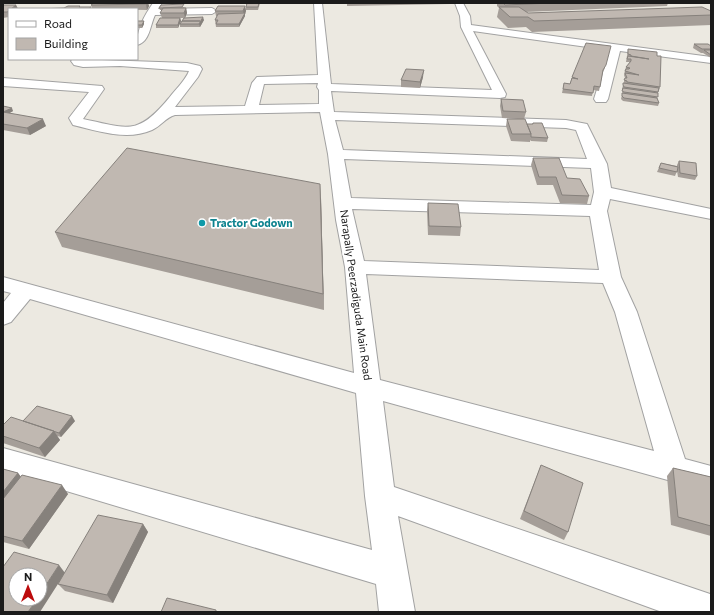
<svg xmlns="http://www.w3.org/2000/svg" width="714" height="615" viewBox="0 0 714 615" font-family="Commissioner,sans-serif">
	<rect width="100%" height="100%" fill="#ece9e1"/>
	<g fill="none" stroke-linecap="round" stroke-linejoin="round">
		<defs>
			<path id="minor" d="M153 3H162L158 9 212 8 217 11 212 14 155 15C150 25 150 42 137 45 137 29 144 16 153 3Z
				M314 3H322L331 84 492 90 461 27 460 16 455 3H463L470 16 471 25 711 57V63L620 51 608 99 606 102H596L594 99 609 50 473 31 506 94 505 97 500 98 331 91 334 112 566 120 587 124 607 164 611 188 711 209V219L610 199 607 211 621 277 637 312 685 459 711 466V492L383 401 394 487 710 594 711 612H662L398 516 415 612H379L376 584 3 472V448L372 550 365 496 356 393 30 299 11 322 3 325V303L11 293 3 291V277L354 373 345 267 336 220 328 154 320 112 175 115C165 118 161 126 152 130 127 141 98 131 73 125L69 118 89 92 3 86V78L102 86 104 89 83 119C127 128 137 137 169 98 175 90 185 81 189 71L120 66 83 67 74 65 71 61 73 59 187 63 200 66 202 69 198 77 175 107 245 106 252 83 257 77 318 75ZM318 83 317 87 319 90V104L259 105 264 84ZM335 120 566 128 576 130 587 159 343 150ZM344 159 591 168 594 192 591 205 351 198ZM352 209 590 216 599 270 364 261ZM366 274 603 283 615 312 654 451 380 380Z"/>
		</defs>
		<use href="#minor" stroke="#a2a2a2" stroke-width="2"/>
		<use href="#minor" fill="#fff" fill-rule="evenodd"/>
	</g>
	<path fill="#a59e98" d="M94 3H148L149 6 147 10 92 9 91 5Z
		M247 3H260L258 10H246V7Z
		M347 3H450V4L347 6Z
		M497 3H668L667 6 525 12 528 13 711 11V25L532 32 526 27 508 28 497 17 499 8 497 6Z
		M3 5H16L18 9H9V17L3 18Z
		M245 6 246 11 245 14V16L239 27H216L215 20 217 16H216L215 11Z
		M185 7 184 8H186L187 13 185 18 204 20 200 27H180V24L184 18H180L181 21 178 28H156V25L162 18 160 13 162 10H160L159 8Z
		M137 21H144V24L142 28H137Z
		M694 44 711 46V58L703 53H704H701L693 48Z
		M628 49 657 56 660 87 658 93 657 98 659 103 658 106 623 101 621 99 623 90 622 89 625 78 624 75 625 70 626 67 630 62H626Z
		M605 68 603 72 599 91 593 90 592 96 562 93 564 83 570 84 572 77Z
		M423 77 420 88 401 87V80Z
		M501 99 526 112 524 119 527 124H532L533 123 548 138 547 142 531 141 530 140V142L511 141 506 126 507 119H518L502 118 500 106Z
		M3 106 13 111 9 113 46 126 30 135 3 130Z
		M533 158 567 178 589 196 587 204 560 203 553 185H537L531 165Z
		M679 161 697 176 695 180 678 177 677 171 675 176 657 172 661 163 677 166V165Z
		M321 198 324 310 62 247 55 232Z
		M428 203 461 227 460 236 428 235 427 211Z
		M23 421H75L61 437 57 436 60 440 45 457 3 443V425Z
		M541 465 568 532 564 540 520 519Z
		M673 468 711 477V536L671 525 667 476Z
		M3 469 18 473 21 477 68 494 29 549 3 542Z
		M143 524 148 532 113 603 65 591 58 584 60 580 40 612 65 572Z"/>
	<path fill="#86817c" d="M146 3H148L149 6 147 10 146 4Z
		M16 5 18 9H11Z
		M245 6 246 11 245 14V16L239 27V24L244 15 243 11Z
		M186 8 187 13 185 18 184 13Z
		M9 10V18L7 12Z
		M203 17 204 20 200 27 199 24Z
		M180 18 181 21 178 28V25Z
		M144 21V24L142 28V25Z
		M424 70 423 77 420 88V82Z
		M12 108 13 111 3 117V112Z
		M43 119 46 126 30 135 27 128Z
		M320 184 321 198 324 310 323 294Z
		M72 416 75 421 61 437 59 433Z
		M54 431 60 440 45 457 39 448Z
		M18 473 24 481 3 509V492Z
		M62 485 68 494 29 549 22 541Z
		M143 524 148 532 113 603 107 595Z
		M59 565 65 573 40 612H28L37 599H40V594Z"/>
	<path fill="#c0b8b1" stroke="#86817c" d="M94 3H146V4L91 5Z
		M247 3H259L258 7H246Z
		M503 3H552L505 5Z
		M184 4 182 7 159 8 161 5Z
		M3 5H16L11 9H9V10L7 12H3Z
		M68 6H80L79 7H91L88 9H39L64 8Z
		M218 6H245L243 11H215Z
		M499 7H519L528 13 702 7 711 11V15L534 21 528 17H510Z
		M163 8H186L184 13H160Z
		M245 13 239 24H216L218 20H215L218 14Z
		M203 17 199 24H180L182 21H200H182L184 18Z
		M160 18H180L178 25H156Z
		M137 21H144L142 25H137Z
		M586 43 611 46 606 65 603 70 600 87 594 86 593 93 563 89 564 83 570 84 572 78 578 79 572 77Z
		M694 44H708L711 46V49H702Z
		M628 49 657 52V56H661L660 87 627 82V81L624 80 625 78H627L625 73 639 75 625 71 626 69H629L630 68 626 67 631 61V59H627L628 56 649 59 631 56V55L628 54Z
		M704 50H711V55Z
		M406 69 424 70 420 82 401 80Z
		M623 83 659 88 658 92 624 87 623 85Z
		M623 88 658 93V97L624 92 622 91Z
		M622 93 657 98 659 103 624 98 622 96Z
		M501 99 523 100 526 112 503 111Z
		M3 106 12 108 3 112Z
		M3 112 43 119 27 128 3 124Z
		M507 119H525L531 134H512Z
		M533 123H542L548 138 531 137V134L527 124H533Z
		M127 148 320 184 323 294 55 232Z
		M533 158H559L567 178 580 179 589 196 562 195 556 177H539Z
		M679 161 696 163 697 176 680 173Z
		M661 163 678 167 677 172 659 168Z
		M428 203 458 204 461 227 429 226Z
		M37 406 72 416 59 433 23 421Z
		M11 417 54 431 39 448 3 436V425Z
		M541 465 583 483 568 532 524 511Z
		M673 468 711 477V526L678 517Z
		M3 469 18 473 3 492Z
		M22 475 62 485 22 541 3 536V499Z
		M98 515 143 524 107 595 58 584Z
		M14 552 59 565 40 594V575H16V599H37L28 612H3V567Z
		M167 598 216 610V612H161Z"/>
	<circle fill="#0f9aa8" stroke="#fff" stroke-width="1.5" cx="202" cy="223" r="4"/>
	<g text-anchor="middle" stroke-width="3.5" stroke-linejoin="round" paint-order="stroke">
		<g font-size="11" font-weight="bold" fill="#0d838f" stroke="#fff" text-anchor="start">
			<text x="210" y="227">Tractor Godown</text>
		</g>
		<g font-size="11" fill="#1b1b1b" stroke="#fff">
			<text transform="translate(356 295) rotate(82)" y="4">Narapally Peerzadiguda Main Road</text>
		</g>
	</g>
	<rect width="714" height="615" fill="none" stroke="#1b1b1b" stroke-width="8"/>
	<rect x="8" y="8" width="130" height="52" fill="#ffffff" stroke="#a4a4a4"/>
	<rect x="16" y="21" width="20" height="6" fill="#ffffff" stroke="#a4a4a4"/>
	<text x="44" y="28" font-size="12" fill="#1b1b1b">Road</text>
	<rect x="16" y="38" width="20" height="12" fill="#c0b8b1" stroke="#a4a4a4"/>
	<text x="44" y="48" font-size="12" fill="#1b1b1b">Building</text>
	<g transform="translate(28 587)"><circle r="19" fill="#ffffff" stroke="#a4a4a4"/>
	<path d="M0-3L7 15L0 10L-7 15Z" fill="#bc0b0c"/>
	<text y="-6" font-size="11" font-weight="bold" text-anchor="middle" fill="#1b1b1b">N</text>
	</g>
</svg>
